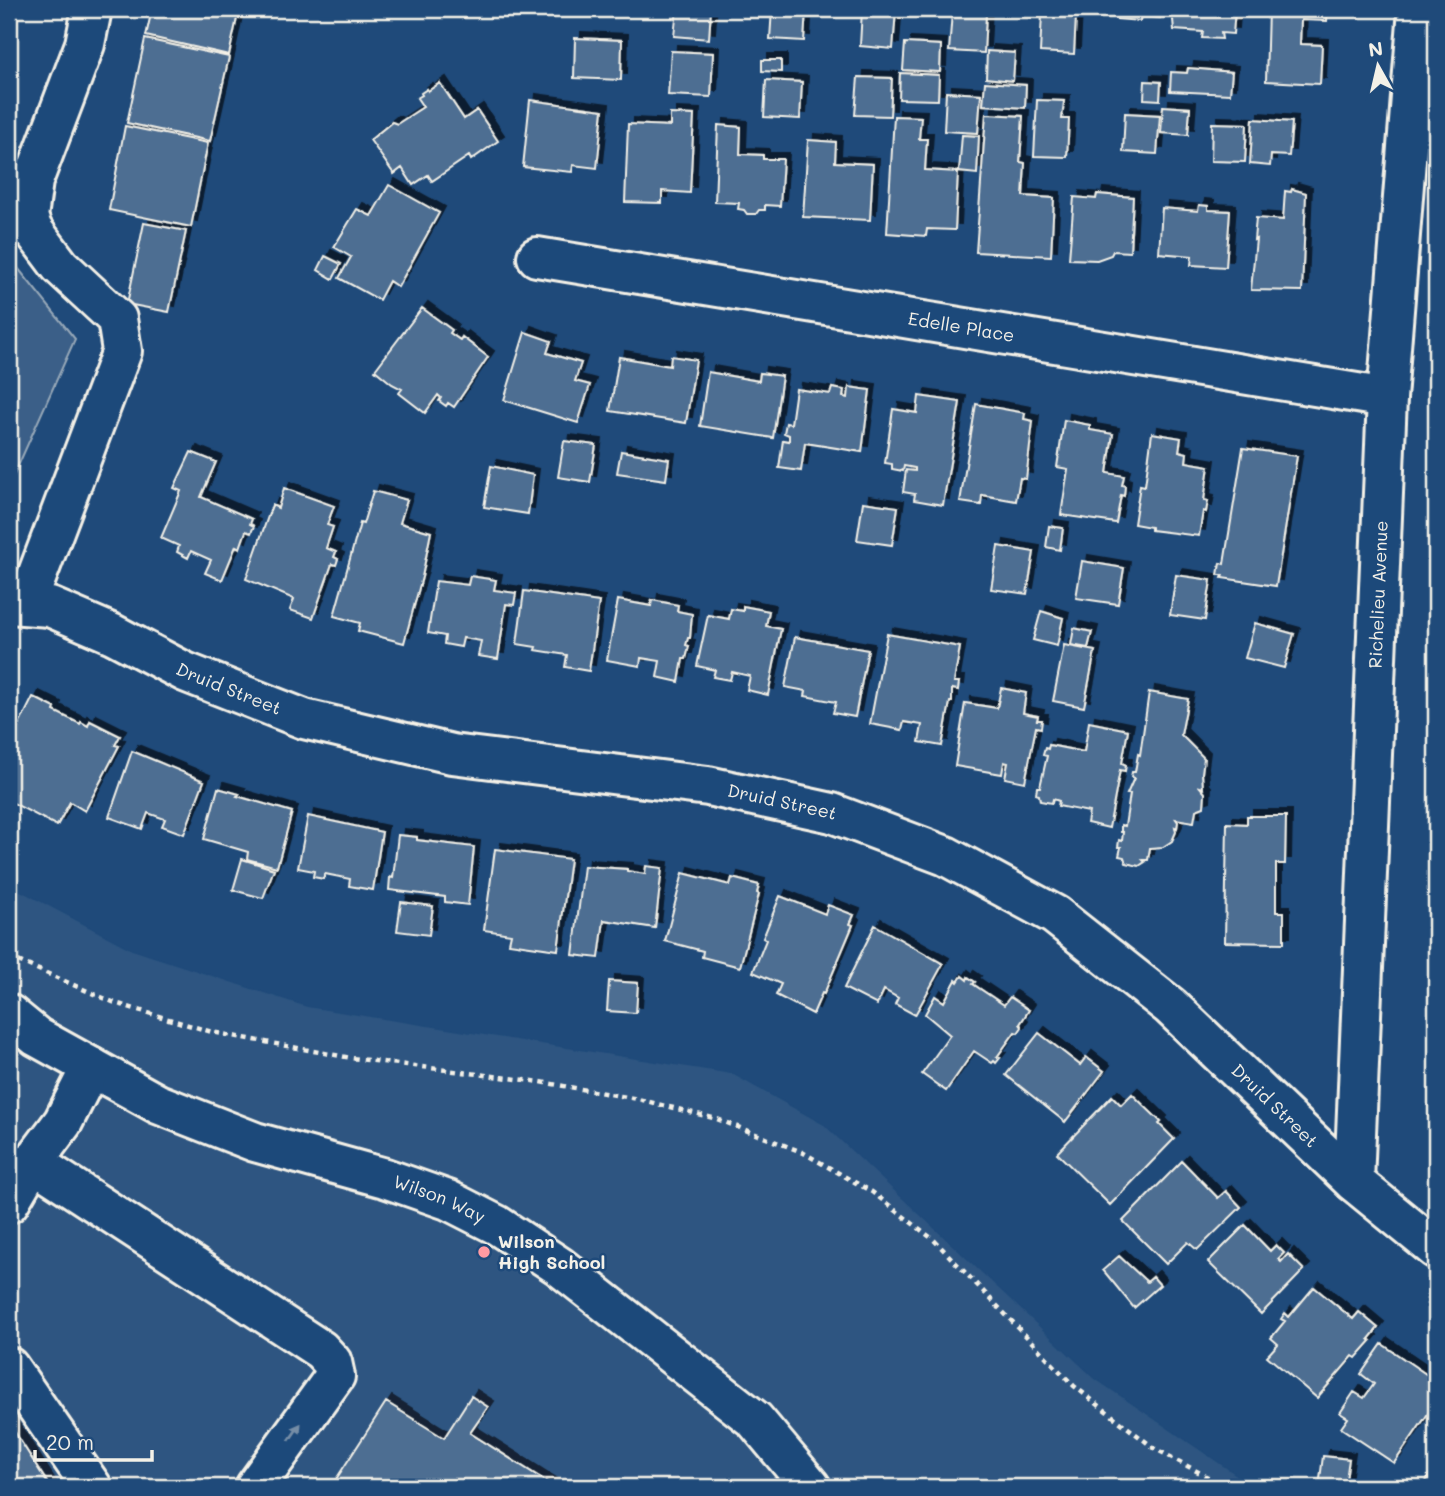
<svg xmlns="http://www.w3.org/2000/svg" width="1445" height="1496" viewBox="0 0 1445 1496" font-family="Mali,sans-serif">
	<defs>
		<filter id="shadow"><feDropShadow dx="6" dy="-6" stdDeviation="0" flood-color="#0009"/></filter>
	</defs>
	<rect width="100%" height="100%" fill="#1f4a7a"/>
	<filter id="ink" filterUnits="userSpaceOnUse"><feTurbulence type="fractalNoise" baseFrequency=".0143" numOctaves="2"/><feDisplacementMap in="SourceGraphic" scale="14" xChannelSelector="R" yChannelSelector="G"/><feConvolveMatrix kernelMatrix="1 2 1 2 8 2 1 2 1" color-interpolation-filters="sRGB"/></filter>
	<g filter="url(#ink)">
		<path fill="#2d5581" d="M9 885 132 950 307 1007 732 1074 824 1125 1095 1379 1254 1487H9Z"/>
		<path fill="#3a5f88" stroke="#97a8b8" stroke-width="2" d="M9 257 75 339 9 486Z"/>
		<path fill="#4d6e92" stroke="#f4f1e8" stroke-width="2" filter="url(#shadow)" d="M152 9H239L229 55 146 36Z
			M677 9H711L709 39 674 36Z
			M772 9H806L804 41 770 39Z
			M862 9 896 10 893 49 860 46Z
			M1117 9H1161L1160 18 1141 16 1140 21 1117 19Z
			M1172 9H1235L1233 34 1221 33 1222 39 1202 38 1203 32 1174 30Z
			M1268 9H1328L1327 21 1301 20 1300 44 1322 45 1320 84 1266 81Z
			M952 12 986 14 984 53 949 51Z
			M1042 14 1076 16 1074 54 1040 52Z
			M575 38 622 40 621 80 574 78Z
			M145 39 229 57 210 141 127 123Z
			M905 43 941 45 940 72 903 70Z
			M671 51 713 53 711 97 668 95Z
			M987 51 1015 53 1013 81 986 78Z
			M762 60H781V72L762 71Z
			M1188 68 1232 72 1230 94 1170 91 1171 72 1187 73Z
			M900 73 939 75 938 100 899 99Z
			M858 77 892 78 890 116 855 115Z
			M766 80 802 82 800 119 764 117Z
			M1145 81 1161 82 1160 100 1144 99Z
			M985 82 1026 85 1025 108 983 105Z
			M440 83 464 119 477 110 498 141 471 160 469 156 432 181 428 175 413 185 402 168 394 174 370 140 392 122 397 124 423 107 417 98 422 95 421 93 427 89 428 91Z
			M946 92 981 94 978 133 944 131Z
			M530 100 603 110 597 168 573 165 572 172 523 167Z
			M1037 100 1064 101 1062 119H1069L1067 157 1034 156Z
			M1163 106 1190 108 1188 135 1161 133Z
			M1125 113 1160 115 1157 154 1123 152Z
			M670 114 694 115 690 193 662 191V203L625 202 628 124 670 126Z
			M986 114 1023 116 1020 162 1025 163 1023 196 1054 198 1051 256 976 252Z
			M894 116 921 117 919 139H927L925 170 958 172 955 230 927 229 926 236 887 233Z
			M1253 119 1292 122 1289 156 1271 155 1270 166 1250 164Z
			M1212 123 1247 124 1245 162 1211 161Z
			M718 125 741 127 740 154 763 155V159H783L780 206 765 205V210H759L756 214H747L744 210 738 209 739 203 715 202Z
			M125 126 208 143 191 227 109 210Z
			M962 135 979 136 977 174 959 172Z
			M808 140 836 142 835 162 873 164 870 220 803 217Z
			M389 185 439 213 398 287 389 281 379 300 339 278 351 257 334 247 357 209 371 216Z
			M1292 189 1306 193 1302 291 1251 290 1256 239 1254 240 1256 218 1283 220 1285 191 1291 192Z
			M1097 194 1133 197 1130 252 1113 251 1111 255 1097 260 1069 259 1074 197 1096 199Z
			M1199 205 1208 206V210L1230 211 1226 267 1191 265 1192 256 1159 253 1162 208 1198 211Z
			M144 223 186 231 169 312 127 304Z
			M325 256 341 264 333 279 318 270Z
			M422 308 452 330 450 333 460 340 462 337 488 357 454 407 448 403 446 406 439 401 441 398 438 395 425 413 399 393 402 389 392 384 375 370Z
			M525 332 551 341 547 353 581 363 575 381 590 385 578 423 504 400Z
			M671 356 696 360 686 423 610 411 619 357 670 366Z
			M708 372 759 381 760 373 782 376 773 438 700 426Z
			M849 387 870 390 862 452 805 443 801 471 779 468 783 440 789 441V435L784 433 786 423 791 424 796 389 830 394 832 388 844 390 843 397 848 398Z
			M919 396 960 402 943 505 914 500 915 494 903 492 906 470 915 471V468L904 466 903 471 892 469V464L885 463 893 409 917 413Z
			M976 404 1025 413 1024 419 1033 421 1026 479 1020 478 1016 501 982 495 981 505 960 502Z
			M1064 420 1090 425V430L1113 434 1107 473 1124 476 1122 485 1125 486 1124 496 1121 495 1116 523 1061 515 1068 469 1057 467Z
			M1152 433 1181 438 1179 451 1187 453 1186 462 1209 466 1204 500 1208 501 1206 512 1203 511 1199 536 1151 530V527L1134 524 1140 485 1145 486Z
			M564 441 596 445 590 482 558 477Z
			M1243 448 1297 456 1276 586 1222 578 1223 575H1218L1220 563 1224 564Z
			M621 451 669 459 666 480 617 473Z
			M191 452 216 462 201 497 252 519 250 524 254 526 251 533 246 531 240 548 236 546 222 580 205 573 211 560 191 551 188 558 177 552 179 546 161 538 181 491 174 488Z
			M491 466 533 475 528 514 484 507Z
			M284 488 334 506 327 525 333 527 326 548 336 552 334 557 338 559 336 565 332 564 313 618 290 610 294 599 246 579 272 505 278 508Z
			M373 491 407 500 400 523 431 532 422 577 404 643 358 631 360 623 334 616 360 523 363 524Z
			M863 502 898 507 892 545 857 540Z
			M1049 526 1063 528 1060 550 1046 547Z
			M998 546 1034 552 1027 594 991 589Z
			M1082 561 1124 568 1118 604 1076 598Z
			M1176 575 1211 580 1205 620 1170 615Z
			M470 576 496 580 494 590 516 593 514 605 506 604 498 659 478 656 481 641 463 638 461 647 444 644 445 636 428 633 436 581 468 585Z
			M524 591 599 602 589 671 565 667 567 655 535 650 536 647 517 644Z
			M618 600 651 606 652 600 678 605 677 611 692 614 690 638H688L686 645 689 646 686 659H683L679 682 657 677 660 661 641 658 640 666 607 660Z
			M743 606 769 611 766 626 781 629 768 695 747 690 750 676 732 672 730 680 713 677 715 670 697 666 708 615 729 619 731 609 743 611Z
			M1041 611 1063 618 1057 646 1033 640Z
			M1255 623 1294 634 1284 668 1245 658Z
			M1074 628 1092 632 1088 648 1071 645Z
			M887 634 960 647 954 682H959L958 690 952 689V702H950L942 746 919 742 922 725 904 722 902 730 870 724Z
			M795 637 868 650 855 717 833 713 836 702 805 696 806 691 785 687Z
			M1064 645 1095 651 1084 707 1053 701Z
			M1001 688 1026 693 1023 713 1038 716 1037 720H1042L1041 728 1036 727 1025 782 1005 778 1008 763 1004 762 1002 774 955 766 965 703 997 708Z
			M1149 692 1188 699 1181 735 1204 758 1202 773 1203 788 1200 787 1205 793 1204 807 1196 810 1194 822 1176 819 1178 822 1177 828 1175 827 1176 832 1172 841 1163 847 1150 848 1148 860H1143L1145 862 1139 866 1126 863 1124 857 1119 856 1121 847H1118L1119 840 1122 841 1123 832H1121V825L1125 826 1130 794H1127L1134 778 1131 777 1132 772H1135L1138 754 1140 755Z
			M33 697 55 708 54 711 80 724 81 722 88 726 90 721 120 736 115 745 119 746 85 811 70 802 57 826 9 801V745Z
			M1089 722 1128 730 1122 763 1126 765 1125 771 1120 770 1109 828 1087 823 1089 812 1058 806 1059 801 1053 799 1052 803 1040 801 1039 795 1036 794 1037 787H1040L1047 756 1043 755 1045 748 1048 749 1049 745 1084 752Z
			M132 751 204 781 184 834 162 826 165 819 148 813 142 829 109 817Z
			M218 788 239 794 237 796 292 812 277 867 247 859 248 852 204 839Z
			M308 816 382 832 373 890 349 886 350 879 325 874 324 879 313 877 314 871 298 868Z
			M1247 816H1286L1285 864H1276V912H1284V943L1225 942 1227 823 1247 824Z
			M398 835 417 837V840L474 847 468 905 445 902V897L389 890 390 877 393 878Z
			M495 849 570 859 558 950 509 943 511 934 484 930Z
			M242 859 274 869 263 898 233 890Z
			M584 866 627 869V871L645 874 646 866 662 868 655 928 604 920 599 958 573 955Z
			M683 873 730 885 732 878 759 885 757 893 759 894 740 967 702 957 703 951 665 941Z
			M780 896 825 914 828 905 854 915 850 924 853 925 824 994 822 993 813 1014 776 995 781 984 753 972 766 940 763 938Z
			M401 902 433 906 429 935 397 931Z
			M875 925 943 964 915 1015 895 1004 898 998 884 990 877 1005 844 988Z
			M962 976 967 980 968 977 975 982 973 984 1004 1005 1010 997 1029 1010 1020 1024 1022 1027 1018 1033 1015 1032 997 1057 1000 1058 996 1063 994 1061 992 1063 974 1051 946 1091 922 1074 950 1035 925 1014 935 996 944 1002 956 980 958 982Z
			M609 981 638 983 636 1013 607 1011Z
			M1039 1033 1080 1065 1086 1057 1104 1071 1065 1122 1006 1075Z
			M1132 1094 1161 1122 1159 1124 1174 1139 1110 1205 1057 1153 1112 1096 1121 1105Z
			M1182 1161 1218 1198 1226 1191 1241 1207 1197 1250 1188 1242 1166 1264 1123 1221Z
			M1245 1225 1270 1251 1276 1245 1284 1253 1278 1259 1281 1262 1288 1254 1304 1270 1261 1314 1208 1262Z
			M1119 1256 1147 1282 1153 1277 1160 1285 1134 1308 1103 1270Z
			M1314 1287 1353 1319 1359 1312 1378 1328 1369 1339 1371 1341 1356 1358 1353 1356 1317 1398 1267 1356 1278 1344 1271 1338 1285 1321 1281 1319 1285 1313 1289 1317Z
			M1382 1344 1436 1381V1402L1394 1463 1341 1428 1348 1418 1340 1413 1354 1392 1364 1398 1374 1384 1361 1374Z
			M471 1396 488 1407 470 1433 555 1487H331L386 1402 444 1438Z
			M9 1423 50 1487H9Z
			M1323 1456 1349 1459 1345 1487H1319Z
			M1436 1460V1487H1428L1424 1486Z"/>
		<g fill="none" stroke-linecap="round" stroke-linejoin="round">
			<defs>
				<g id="minor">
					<path id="s1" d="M537 257 1387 398"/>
					<path id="s2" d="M9 604 50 607 113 634 185 672 304 719 452 754 708 786 832 813 946 856 1055 915 1170 1006 1354 1182 1436 1249"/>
					<path d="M26 605 122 351 117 319 60 266 33 230 28 217 33 181 85 44 92 9"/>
					<path id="s3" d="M9 1014 37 1037 158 1104 255 1142 385 1178 448 1200 497 1225 559 1266 755 1420 811 1487"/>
					<path d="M33 1162 321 1350 332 1362 335 1376 255 1487"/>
					<path id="s4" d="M1354 1182 1387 398 1418 9"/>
					<path d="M9 1203 33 1162 63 1122 91 1067"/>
					<path d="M9 1367 92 1487"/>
				</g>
			</defs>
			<use href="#minor" stroke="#f4f1e8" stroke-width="44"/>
			<path stroke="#f4f1e8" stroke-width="4.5" stroke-dasharray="5 5" stroke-linecap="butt" d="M9 957 115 1003 212 1032 351 1058 541 1082 638 1099 717 1119 802 1152 872 1192 934 1240 1074 1386 1154 1448 1226 1487"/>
			<use href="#minor" stroke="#1f4a7a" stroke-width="38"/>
		</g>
		<defs><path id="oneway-solid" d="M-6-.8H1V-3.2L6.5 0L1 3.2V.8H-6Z" transform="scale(1.75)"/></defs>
		<use fill="#748da6" href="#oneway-solid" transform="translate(295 1432) rotate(-55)"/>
	</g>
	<circle fill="#ff9aa2" stroke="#1f4a7a" stroke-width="2.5" cx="484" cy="1252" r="7"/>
	<g text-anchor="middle" stroke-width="5" stroke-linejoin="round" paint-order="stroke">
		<g font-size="18" fill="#f4f1e8" stroke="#1f4a7a">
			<text dy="6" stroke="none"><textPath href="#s1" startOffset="430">Edelle Place</textPath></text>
			<text dy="6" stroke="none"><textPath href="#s4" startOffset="588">Richelieu Avenue</textPath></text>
			<text dy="6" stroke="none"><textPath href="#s2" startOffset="238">Druid Street</textPath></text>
			<text dy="6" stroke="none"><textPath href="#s2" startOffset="805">Druid Street</textPath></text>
			<text dy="6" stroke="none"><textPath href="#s2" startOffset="1393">Druid Street</textPath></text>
			<text dy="6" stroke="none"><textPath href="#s3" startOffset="472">Wilson Way</textPath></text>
		</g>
		<g font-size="18" font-weight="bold" fill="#f4f1e8" stroke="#1f4a7a" text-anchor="start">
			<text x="498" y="1248">Wilson<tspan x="498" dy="21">High School</tspan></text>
		</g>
	</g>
	<rect width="1445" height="1496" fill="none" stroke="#1f4a7a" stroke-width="35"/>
	<rect x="18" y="18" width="1410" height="1461" fill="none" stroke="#f4f1e8" stroke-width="2.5" filter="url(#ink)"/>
	<g transform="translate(1378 66) rotate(352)" stroke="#1f4a7a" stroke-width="5" paint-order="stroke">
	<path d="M0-5L12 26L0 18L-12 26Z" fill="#f4f1e8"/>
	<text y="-10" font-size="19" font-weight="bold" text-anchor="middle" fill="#f4f1e8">N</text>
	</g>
	<path d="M35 1450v10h117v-10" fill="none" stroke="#f4f1e8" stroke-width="3.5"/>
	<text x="46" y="1450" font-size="21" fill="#f4f1e8" stroke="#1f4a7a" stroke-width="5" paint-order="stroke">20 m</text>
</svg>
